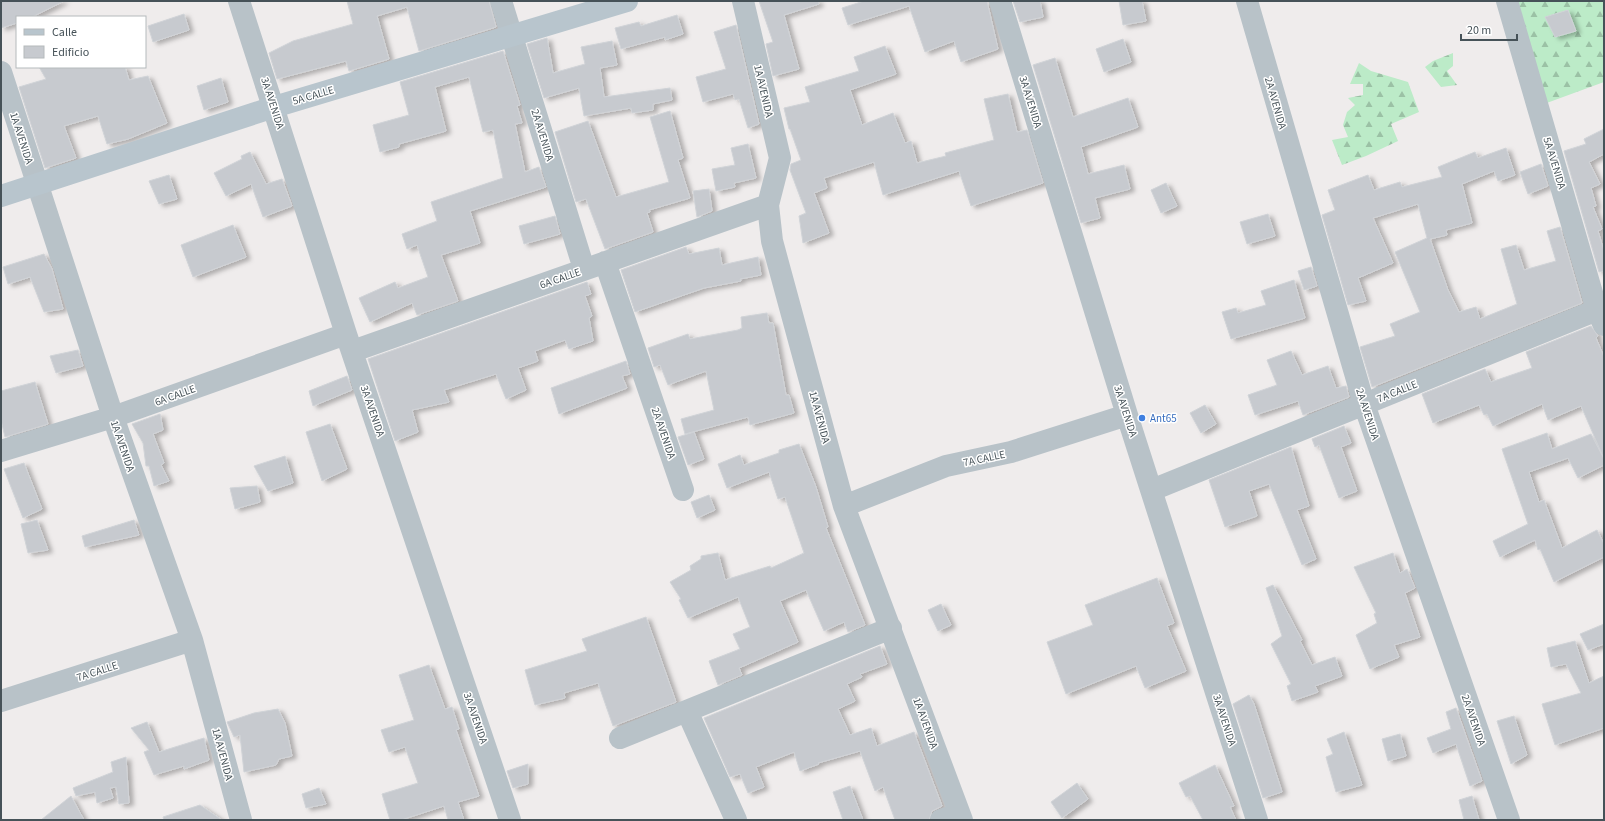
<svg xmlns="http://www.w3.org/2000/svg" width="1605" height="821" viewBox="0 0 1605 821" font-family="'Source Sans 3',sans-serif">
	<defs>
		<pattern id="forest-firs" width="22" height="20" patternUnits="userSpaceOnUse"><rect width="22" height="20" fill="#bcebc8"/><path d="M5 1l3.5 6h-7zM16 11l3.5 6h-7z" fill="#9bc1a5"/></pattern>
		<filter id="shadow"><feDropShadow dx="4.5" dy="2.5" stdDeviation="2" flood-color="#0004"/></filter>
	</defs>
	<rect width="100%" height="100%" fill="#efecec"/>
	<path fill="url(#forest-firs)" d="M1513 1H1604V82L1544 104Z
		M1453 53V66L1447 71 1457 85 1441 87 1425 67 1433 61Z
		M1359 63 1371 71 1408 82 1419 112 1391 124 1398 141 1366 156 1342 165 1332 140 1348 137 1343 125 1347 112 1355 105 1348 98 1363 95V84H1350Z"/>
	<path fill="#c7cacf" stroke="#d0d3d7" filter="url(#shadow)" d="M1 1H64L32 17H17V23L1 28Z
		M347 1H489L496 27 419 51 407 7 377 16 389 59 349 71 346 61 277 79 269 53 293 41 353 24Z
		M759 1H818L819 4 784 15 799 69 773 76 766 44 773 42Z
		M864 1H987L998 49 961 62 954 41 925 52 909 6 848 25 842 8Z
		M1013 1H1040L1043 17 1020 22Z
		M1119 1H1142L1146 21 1123 25Z
		M1568 10 1576 31 1555 37 1545 17Z
		M184 14 189 30 153 42 148 26Z
		M677 15 683 34 665 40V37L621 49 615 28 639 22 641 26Z
		M736 25 759 124 748 128 739 99 735 100 733 94 703 102 696 77 726 69 714 32Z
		M547 38 553 73 585 64 581 47 612 41 617 65 600 68 604 97 670 88 672 100 653 104V110L632 113 631 108 584 116 579 88 544 98 527 44Z
		M1123 39 1131 62 1104 72 1096 49Z
		M885 46 896 74 850 90 862 125 893 113 905 143 911 141 917 163 946 156 945 153 994 140 984 99 1008 94 1017 132 1027 130 1043 183 971 206 959 171 883 195 874 162 824 178 827 188 814 193 829 233 803 243 799 216 806 213 790 170 791 164 801 160 790 129H789L784 108 810 102 805 87 859 71 854 57Z
		M503 51 520 105 517 106 522 123 515 124 525 172 539 167 546 187 470 211 480 243 441 255 458 301 417 315 412 303 370 322 359 298 395 282 398 288 428 277 417 245 407 249 402 234 437 221 431 202 503 178 493 130 483 132 469 77 435 87 446 131 399 144V147L380 152 373 125 409 115 400 82Z
		M1055 58 1073 117 1128 98 1138 127 1081 147 1088 174 1124 165 1130 189 1095 198 1100 218 1081 223 1033 65Z
		M39 67H125L129 80 148 76 167 123 128 139 107 144 98 116 64 126 76 158 45 168 19 87 46 79Z
		M221 78 228 102 204 110 197 86Z
		M670 111 683 158 678 160 690 198 649 210 650 212 647 213 653 232 605 249 586 199 576 202 555 132 588 121 616 197 669 182 650 117Z
		M1604 129V154L1589 162 1600 184 1591 188 1596 206 1593 207 1602 229 1598 231 1604 251V271L1599 272 1564 151 1586 144 1584 139Z
		M748 144 756 178 734 183 735 187 716 191 712 169 735 165 731 148Z
		M1506 148 1515 175 1498 181 1494 171 1462 184 1472 223 1446 230 1447 235 1430 239 1448 290 1459 312 1476 307 1480 319 1517 304 1501 249 1516 245 1524 270 1556 261 1547 231 1560 227 1582 303 1372 387 1360 347 1395 336 1390 324 1420 312 1395 252 1427 238 1418 204 1373 218 1393 263 1358 278 1366 301 1348 305 1322 215 1335 210 1328 190 1368 175 1374 190 1400 182 1402 187 1442 177 1438 167 1475 152 1478 158Z
		M250 152 266 184 282 179 292 206 263 217 251 184 226 196 214 173 242 159 241 156Z
		M1541 164 1548 186 1528 194 1520 172Z
		M169 175 177 199 159 204 149 181Z
		M1166 183 1177 206 1161 213 1151 190Z
		M709 189 712 211 697 217 693 191Z
		M1268 214 1275 236 1247 244 1240 222Z
		M555 216 560 234 524 244 519 226Z
		M233 225 246 257 193 277 181 245Z
		M686 247 689 254 719 248 722 265 758 257 761 275 740 279 741 281 704 288 635 312 621 270Z
		M44 254 52 269 63 309 44 312 30 277 8 284 3 267Z
		M1311 267 1317 286 1304 290 1298 271Z
		M1294 280 1305 318 1231 339 1222 312 1236 308 1238 313 1266 305 1261 291Z
		M587 282 591 294 585 296 592 316 589 318 593 341 569 349 565 340 535 351 538 361 518 368 526 390 506 399 496 374 444 390 449 402 412 410 418 432 395 441 368 359Z
		M767 313 769 323H773L786 395H789L794 413 750 425 748 417 685 434 681 419 714 410 706 371 668 385 660 365 654 367 648 348 688 334 690 339 738 330 742 328 741 317Z
		M1591 326 1598 336 1596 338 1604 357V465L1578 478 1568 458 1529 472 1539 502 1544 500 1562 548 1597 530 1604 544V557L1554 582 1540 549 1538 550 1535 540 1500 557 1493 541 1528 524 1502 449 1547 433 1552 449 1591 434 1604 459 1581 406 1548 420 1542 404 1493 426 1487 414 1484 415 1479 405 1433 423 1422 394 1485 369 1491 382 1532 368 1526 352Z
		M78 350 83 366 56 373 50 356Z
		M1291 351 1302 375 1328 366 1336 388 1346 386 1349 397 1303 415 1298 401 1255 415 1248 395 1277 385 1267 360Z
		M626 361 630 374 622 376 627 388 559 414 551 388Z
		M347 376 352 390 313 406 309 391Z
		M35 382 48 424 5 437 1 420V391Z
		M1205 405 1216 424 1201 433 1190 413Z
		M160 414 163 430 153 434 164 463 161 465 169 481 154 486 149 466H146L143 443 132 424Z
		M330 424 347 469 322 481 306 432Z
		M1344 426 1351 443 1341 447 1357 491 1339 498 1319 445 1315 447 1312 439Z
		M694 432 704 459 688 465 678 437Z
		M799 444 816 487 828 527 826 528 865 625 848 632 844 622 824 631 806 590 780 601 798 642 739 668 742 675 718 685 709 661 740 649 733 634 750 627 738 597 688 618 679 600 681 599 670 582 691 570 690 566 701 559V556L718 553 725 580 770 566 771 568 804 553 785 497 778 499 769 472 727 488 718 464 740 455 744 465 779 453V450Z
		M1291 447 1309 506 1297 510 1316 559 1302 565 1269 484 1249 491 1257 516 1225 527 1209 480Z
		M285 456 293 483 268 491 254 466Z
		M24 463 42 509 23 518 4 469Z
		M257 486 260 502 235 509 230 488Z
		M709 495 715 510 697 518 691 502Z
		M37 520 48 550 28 553 21 524Z
		M134 520 139 535 85 547 82 536Z
		M1393 553 1400 573 1407 569 1415 588 1405 593 1420 637 1394 645 1399 657 1370 669 1356 635 1377 623 1374 614 1376 613 1354 567Z
		M1157 578 1174 623 1167 626 1186 671 1145 688 1136 666 1066 694 1047 642 1093 625 1085 605Z
		M1273 585 1302 640 1300 641 1312 665 1335 657 1342 676 1315 686 1318 692 1292 701 1287 686 1291 684 1271 644 1282 636 1266 588Z
		M941 604 951 625 938 631 928 610Z
		M646 617 676 702 613 726 598 683 564 693 565 698 535 705 525 670 587 651 582 639Z
		M1604 624V644L1588 650 1580 634Z
		M1575 641 1589 683 1604 676V728L1555 745 1542 704 1581 693 1566 664 1551 667 1547 648Z
		M880 646 887 664 860 674 862 677 847 684 855 701 838 709 850 735 871 728 877 746 914 732 942 806 932 811 929 820H895L883 787 875 791 860 751 818 763 819 764 800 771 794 752 756 767 764 787 748 793 740 774 730 777 704 718Z
		M429 665 445 709 452 707 459 729 456 730 479 796 458 802 464 820H448L444 806 401 820H390L382 794 418 783 405 747 389 752 381 730 414 720 399 675Z
		M1249 695 1254 704 1282 792 1263 798 1233 704Z
		M1456 708 1482 781 1470 786 1456 744 1433 753 1427 738 1451 729 1446 712Z
		M278 709 285 723 292 756 279 759 276 765 244 772 240 735 234 737 227 722 254 713Z
		M1514 716 1527 755 1511 764 1497 721Z
		M147 722 159 752 204 738 209 760 184 769V766L154 775 144 752 149 750 131 728Z
		M1344 732 1362 785 1336 792 1326 757 1333 754 1327 739Z
		M1400 734 1406 756 1388 761 1382 739Z
		M126 757 129 803 119 804 116 787 110 788 113 798 97 803 95 792 76 796 73 788 113 772 111 762Z
		M528 764V784L513 788 507 771Z
		M1215 765 1234 806 1230 807 1236 820H1203L1190 796 1186 797 1179 783Z
		M1077 783 1088 799 1062 818 1051 802Z
		M850 786 863 820H843L833 792Z
		M319 788 326 804 306 808 302 794Z
		M71 796 84 820H41Z
		M1472 796 1479 820H1464L1459 800Z
		M200 805 222 820H164L163 817Z"/>
	<g fill="none" stroke-linecap="round" stroke-linejoin="round">
		<path stroke="#b8c2c8" stroke-width="22" d="M239 1 346 334 510 820
			M501 1 584 269
			M743 1 780 158 768 205 772 241 844 506 962 820
			M1000 1 1127 415 1257 820
			M1247 1 1364 404 1509 820
			M1507 1 1597 310 1604 325
			M1 72 113 417 192 640 241 820
			M605 262 683 490
			M353 351 768 205
			M1 451 113 417 346 334
			M1152 490 1597 310
			M844 506 946 466 1011 452 1127 415
			M1 701 192 640
			M687 711 736 820
			M620 738 891 628
			M941 820 959 814"/>
		<path stroke="#b8c5cd" stroke-width="22" d="M1 196 274 107 627 1"/>
	</g>
	<circle fill="#3f7fe0" stroke="#fff" stroke-width="1.5" cx="1142" cy="418" r="4"/>
	<g text-anchor="middle" stroke-width="3" stroke-linejoin="round" paint-order="stroke">
		<g font-size="11" fill="#465258" stroke="#fff">
			<text transform="translate(764 91) rotate(77)" y="4">1A AVENIDA</text>
			<text transform="translate(313 95) rotate(-16)" y="4">5A CALLE</text>
			<text transform="translate(1031 102) rotate(73)" y="4">3A AVENIDA</text>
			<text transform="translate(273 103) rotate(72)" y="4">3A AVENIDA</text>
			<text transform="translate(1276 103) rotate(74)" y="4">2A AVENIDA</text>
			<text transform="translate(543 135) rotate(73)" y="4">2A AVENIDA</text>
			<text transform="translate(22 138) rotate(72)" y="4">1A AVENIDA</text>
			<text transform="translate(1555 163) rotate(73)" y="4">5A AVENIDA</text>
			<text transform="translate(560 278) rotate(-19)" y="4">6A CALLE</text>
			<text transform="translate(1397 391) rotate(-22)" y="4">7A CALLE</text>
			<text transform="translate(175 395) rotate(-20)" y="4">6A CALLE</text>
			<text transform="translate(373 411) rotate(71)" y="4">3A AVENIDA</text>
			<text transform="translate(1126 411) rotate(72)" y="4">3A AVENIDA</text>
			<text transform="translate(1368 414) rotate(72)" y="4">2A AVENIDA</text>
			<text transform="translate(820 417) rotate(75)" y="4">1A AVENIDA</text>
			<text transform="translate(664 433) rotate(71)" y="4">2A AVENIDA</text>
			<text transform="translate(123 446) rotate(71)" y="4">1A AVENIDA</text>
			<text transform="translate(984 458) rotate(-12)" y="4">7A CALLE</text>
			<text transform="translate(97 671) rotate(-18)" y="4">7A CALLE</text>
			<text transform="translate(476 718) rotate(71)" y="4">3A AVENIDA</text>
			<text transform="translate(1225 720) rotate(72)" y="4">3A AVENIDA</text>
			<text transform="translate(1474 720) rotate(71)" y="4">2A AVENIDA</text>
			<text transform="translate(926 723) rotate(70)" y="4">1A AVENIDA</text>
			<text transform="translate(223 754) rotate(75)" y="4">1A AVENIDA</text>
		</g>
		<g font-size="11" fill="#366cbe" stroke="#fff" text-anchor="start">
			<text x="1150" y="422">Ant65</text>
		</g>
	</g>
	<rect width="1605" height="821" fill="none" stroke="#465258" stroke-width="4"/>
	<rect x="16" y="16" width="130" height="52" fill="#ffffff" stroke="#b5babc"/>
	<rect x="24" y="29" width="20" height="6" fill="#b8c5cd" stroke="#b5babc"/>
	<text x="52" y="36" font-size="12" fill="#465258">Calle</text>
	<rect x="24" y="46" width="20" height="12" fill="#c7cacf" stroke="#b5babc"/>
	<text x="52" y="56" font-size="12" fill="#465258">Edificio</text>
	<path d="M1461 34v6h56v-6" fill="none" stroke="#465258" stroke-width="2"/>
	<text x="1467" y="34" font-size="12" fill="#465258" stroke="#ffffff" stroke-width="3" paint-order="stroke">20 m</text>
</svg>
